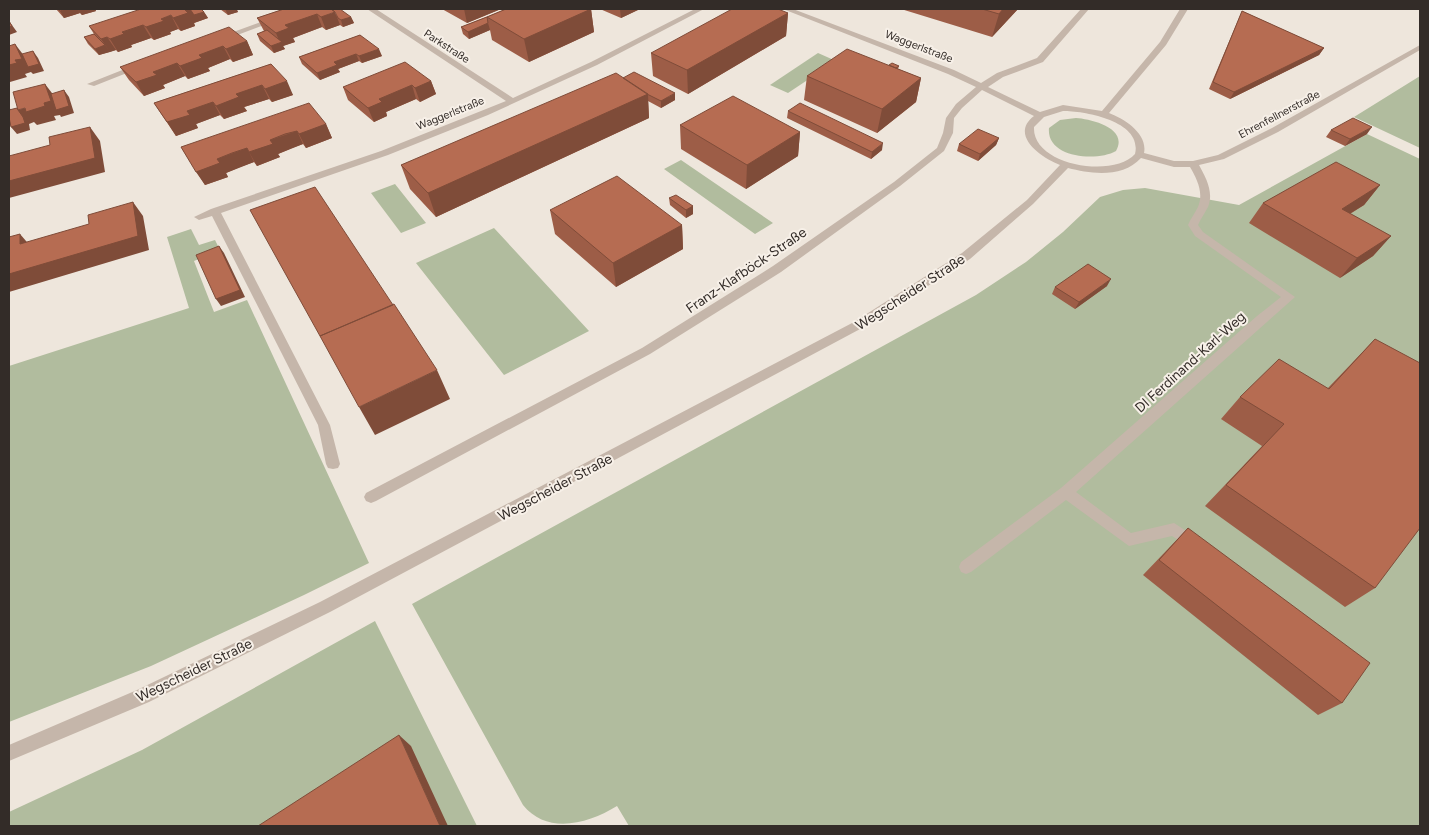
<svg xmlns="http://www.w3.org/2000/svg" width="1429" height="835" viewBox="0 0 1429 835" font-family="Figtree,sans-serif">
	<rect width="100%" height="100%" fill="#eee6dc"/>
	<path fill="#b1bc9e" d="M818 53 836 61 788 93 770 85Z
		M1420 76V148L1354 117Z
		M1076 118C1091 119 1129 128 1116 151 1097 162 1046 158 1049 128L1060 120Z
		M1367 134 1420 159V826H629L617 806C588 824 547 835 523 805L412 604 976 295 1026 262 1063 232 1100 197 1123 190 1145 188 1239 205Z
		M681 160 773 223 755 234 664 169Z
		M395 184 426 223 401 233 371 193Z
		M494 228 589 331 504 375 416 263Z
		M191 229 199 245 215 240 220 250 194 261 214 312 247 300 369 563 304 595 151 666 9 722V366L189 308 167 237Z
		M375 621 477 826H9V812L142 750Z"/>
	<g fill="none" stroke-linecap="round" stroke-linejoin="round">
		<path fill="#c5b6aa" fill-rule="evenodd" d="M297 9H307L224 40 217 38Z
			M367 9H376L513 98 591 62 695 9H704L597 65 488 115 388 155 221 213 330 425 340 464 338 468 333 469 328 468 326 464 318 425 212 216 199 220 194 217 211 209 381 151 506 101Z
			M783 9H793L954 70 981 83 997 73 1037 58 1081 9H1089L1043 62 1003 77 988 87 1040 112 1063 105 1102 111 1160 42 1180 9H1188L1166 45 1109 113C1125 119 1148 134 1144 153L1174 161H1193L1218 155 1272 128 1420 45V50L1278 132 1224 159 1199 165C1206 178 1214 192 1208 207 1205 213 1201 218 1198 225L1203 232 1295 297 1076 492 1131 533 1174 523 1200 540 1202 544 1200 548 1195 550 1172 536 1129 546 1066 500 971 572 966 574 961 572 959 567 961 562 1061 488 1257 316 1281 297 1195 236 1188 225C1191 218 1195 213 1198 207 1204 193 1197 179 1190 167H1174L1141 158C1123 178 1091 174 1068 168L1033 204 970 259 862 328 330 612 149 702 9 761V745L137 690 320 602 854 322 962 253 1027 200 1060 165C1041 158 1009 135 1034 116L982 90 962 108 954 118 953 133 944 151 900 186 781 272 650 354 376 501 371 503 366 501 364 497 366 493 642 348 773 266 894 182 937 148 943 133 946 118 956 104 976 87 948 74ZM1063 111C1085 111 1143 121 1135 154 1113 179 1032 165 1034 127L1044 117Z
			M135 65 142 67 94 86 87 84Z"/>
	</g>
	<path fill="#9d5d47" d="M56 9H95L96 11 82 15 80 13 64 18Z
		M220 9H240L237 10 238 12 228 15Z
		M284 9 351 17 354 23 343 27 340 25 326 30 322 27 293 38 295 42 283 46 285 49 274 53 260 41 257 34 264 31 257 18Z
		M442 9H501L467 23Z
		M506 9H591L594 32 529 62 492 40 490 30 469 39 463 34 461 27Z
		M600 9H640L621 18Z
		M901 9H1018L992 37Z
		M1242 11 1324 48 1319 55 1230 99 1209 89 1239 18Z
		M204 12 208 18 194 23 195 26 181 31 178 29 170 32 171 34 154 40 151 38 131 45 132 47 118 52 116 50 99 55 88 44 84 37 94 34 89 26Z
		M788 13 786 36 688 94 653 76 651 53Z
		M360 35 382 56 362 63 359 61 338 69 340 72 320 80 302 64 299 57Z
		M247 41 253 55 233 62 230 59 208 68 210 71 188 79 185 76 163 85 165 88 144 96 129 80 120 67Z
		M271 64 293 95 272 102 269 99 244 107 247 111 224 119 220 115 196 124 198 128 176 136 154 103Z
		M889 65 899 66 898 69 921 78 916 102 877 133 804 100 807 76Z
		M623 78 675 100 661 108 648 101 649 118 436 217 410 189 401 165Z
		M431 81 436 94 420 102 416 99 386 112 387 116 374 122 348 100 343 87Z
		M788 111 882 150 871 159 787 118Z
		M326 124 332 138 306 148 303 144 292 148 278 154 280 157 257 166 254 162 240 167 226 173 228 177 205 185 181 147Z
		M680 125 800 132 798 156 746 189 681 149Z
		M1331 130 1367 134 1345 146 1326 137Z
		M999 138 996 145 978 161 957 151 959 144Z
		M1380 185 1364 205 1350 214 1391 236 1373 256 1340 278 1249 223 1263 203Z
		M669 198 693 206V214L686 218 670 205Z
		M550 210 682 225 683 249 616 287 555 234Z
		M1107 286 1075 309 1052 294 1055 287Z
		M1375 339V588L1345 607 1205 506 1262 446 1221 419 1240 397 1328 388Z
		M1188 528 1342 703 1318 715 1143 575Z"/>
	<path fill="#7f4c39" d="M67 9H70L74 15 64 18 60 11Z
		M70 9H77L80 13 74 15Z
		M77 9H95L96 11 82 15Z
		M190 9 204 12 208 18 194 23 195 26 181 31 173 18 185 10Z
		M225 9H240L237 10 238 12 228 15Z
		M464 9H501L467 23Z
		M591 9 594 32 529 62 524 39Z
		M620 9H640L621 18Z
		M1003 9H1018L992 37 999 14Z
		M335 12 340 25 326 30 321 17Z
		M788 13 786 36 688 94 687 70Z
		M317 14 322 27 293 38 295 42 283 46 285 49 274 53 271 46 280 43 276 33 285 25Z
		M171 15 178 29 170 32 171 34 154 40 146 27 161 19Z
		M351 17 354 23 343 27 341 20Z
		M9 21 17 32 9 35Z
		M488 23 490 30 469 39 468 32Z
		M143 25 151 38 131 45 132 47 118 52 110 39 122 32Z
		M107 37 116 50 110 52 101 39Z
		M247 41 253 55 233 62 226 49Z
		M15 44 25 57 33 51 38 58 44 71 33 74 31 72 25 74 27 77 10 82 9 80V65L15 60Z
		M105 45 110 52 99 55 95 49Z
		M223 46 230 59 208 68 210 71 188 79 180 66 199 55Z
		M1324 48 1319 55 1230 99 1234 92Z
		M379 49 382 56 362 63 359 56Z
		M356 54 359 61 338 69 340 72 320 80 317 73 334 62Z
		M177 63 185 76 163 85 165 88 144 96 136 82 153 72Z
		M921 78 916 102 877 133 882 109Z
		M287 81 293 95 272 102 265 89Z
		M431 81 436 94 420 102 415 88Z
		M45 84 55 97 64 90 69 97 74 113 61 117 60 115 54 116 56 120 37 125 34 122 29 124 30 130 17 134 11 127 18 110 44 103Z
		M262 85 269 99 244 107 247 111 224 119 216 106 236 94Z
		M412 85 416 99 386 112 387 116 374 122 368 108 379 99Z
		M675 93V100L661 108V101Z
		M648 94 649 118 436 217 428 193Z
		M213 102 220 115 196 124 198 128 176 136 167 122 187 111Z
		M9 107 11 110 15 124 9 126Z
		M326 124 332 138 306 148 299 134Z
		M90 127 100 141 105 172 9 198V181Z
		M1372 127 1367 134 1345 146 1350 139Z
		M297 131 303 144 278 154 280 157 257 166 249 152 270 140Z
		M800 132 798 156 746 189 747 165Z
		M999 138 996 145 978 161 980 154Z
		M883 143 882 150 871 159 872 152Z
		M247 148 254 162 226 173 228 177 205 185 196 172 217 159Z
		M1380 185 1364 205 1326 228 1342 209Z
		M133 202 143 216 149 250 9 292V274Z
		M693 206V214L686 218V210Z
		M682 225 683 249 616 287 613 263Z
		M20 234 32 248 20 244Z
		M1391 236 1373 256 1340 278 1357 258Z
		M219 246 224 253 245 297 221 306 216 299Z
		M1111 279 1107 286 1075 309 1079 302Z
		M437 370 450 399 375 435 359 407Z
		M399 735 411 746 448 826H440Z"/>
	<path fill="#b66c52" stroke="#7f4c39" d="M58 9H67L60 11Z
		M141 9H190L185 10 188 13 173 18 171 15 161 19 164 21 146 27 143 25 122 32 124 34 110 39 107 37 101 39 89 26Z
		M190 9H201L204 12 194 15Z
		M284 9H331L335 12 321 17 317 14 285 25 289 28 276 33 257 18Z
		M331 9H340L351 17 341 20 338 18 335 12Z
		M506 9H591L524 39 487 17Z
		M732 9H778L788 13 687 70 651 53Z
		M982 9H1003L999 14Z
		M1242 11 1324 48 1234 92 1213 82Z
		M487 17 488 23 468 32 461 27Z
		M9 21 12 26 9 27Z
		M229 27 247 41 226 49 223 46 199 55 202 58 180 66 177 63 153 72 157 75 136 82 120 67Z
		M267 30 282 42 271 46 257 34Z
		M94 34 105 45 95 49 84 37Z
		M360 35 379 49 359 56 356 54 334 62 337 65 317 73 299 57Z
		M15 44 22 59 15 60 17 63 9 65V46Z
		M847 49 921 78 882 109 807 76Z
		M33 51 39 64 28 67 22 54Z
		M405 62 431 81 415 88 412 85 379 99 382 102 368 108 343 87Z
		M892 63 899 66 896 68 889 65Z
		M271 64 287 81 265 89 262 85 236 94 239 97 216 106 213 102 187 111 190 115 167 122 154 103Z
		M634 72 675 93 661 101 647 94 623 78Z
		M616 73 648 94 428 193 401 165Z
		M45 84 51 101 44 103 45 106 26 112 25 108 18 110 13 92Z
		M64 90 69 106 56 110 51 94Z
		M733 96 800 132 747 165 680 125Z
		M309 103 326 124 299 134 297 131 285 134 270 140 273 144 249 152 247 148 232 153 217 159 220 163 196 172 181 147Z
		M800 103 883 143 872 152 788 111Z
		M17 108 18 110 23 117 25 123 11 127 9 117V110Z
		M1353 118 1372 127 1350 139 1331 130Z
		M90 127 95 158 9 181V156L50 145 49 137Z
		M978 129 999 138 980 154 959 144Z
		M1336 162 1380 185 1342 209 1391 236 1357 258 1263 203Z
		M617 176 682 225 613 263 550 210Z
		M315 187 393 305 320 336 250 210Z
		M676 195 693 206 686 210 669 198Z
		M133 202 138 236 9 274V237L20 234V244L89 224 88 215Z
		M219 246 240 290 216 299 196 255Z
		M1088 264 1111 279 1079 302 1055 287Z
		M394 304 437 370 359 407 320 336Z
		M1375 339 1420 363V528L1375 588 1226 485 1284 424 1240 397 1279 359 1329 389Z
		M1188 528 1370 663 1342 703 1159 560Z
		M399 735 440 826H258Z"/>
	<g text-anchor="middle" stroke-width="4" stroke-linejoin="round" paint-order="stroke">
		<g font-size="11" fill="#332c28" stroke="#f7f0e8">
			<text transform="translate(447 46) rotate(33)" y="4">Parkstraße</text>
			<text transform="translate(919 46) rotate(21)" y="4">Waggerlstraße</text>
			<text transform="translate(450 113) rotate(-22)" y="4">Waggerlstraße</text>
			<text transform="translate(1279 114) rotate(-28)" y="4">Ehrenfellnerstraße</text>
		</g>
		<g font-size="14" fill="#332c28" stroke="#f7f0e8">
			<text transform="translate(746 270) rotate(-34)" y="5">Franz-Klafböck-Straße</text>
			<text transform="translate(910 292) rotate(-33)" y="5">Wegscheider Straße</text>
			<text transform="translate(1190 362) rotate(-42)" y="5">DI Ferdinand-Karl-Weg</text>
			<text transform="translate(555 487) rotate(-28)" y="5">Wegscheider Straße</text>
			<text transform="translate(194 670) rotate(-26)" y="5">Wegscheider Straße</text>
		</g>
	</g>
	<rect width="1429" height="835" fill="none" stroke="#332c28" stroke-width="20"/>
</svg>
